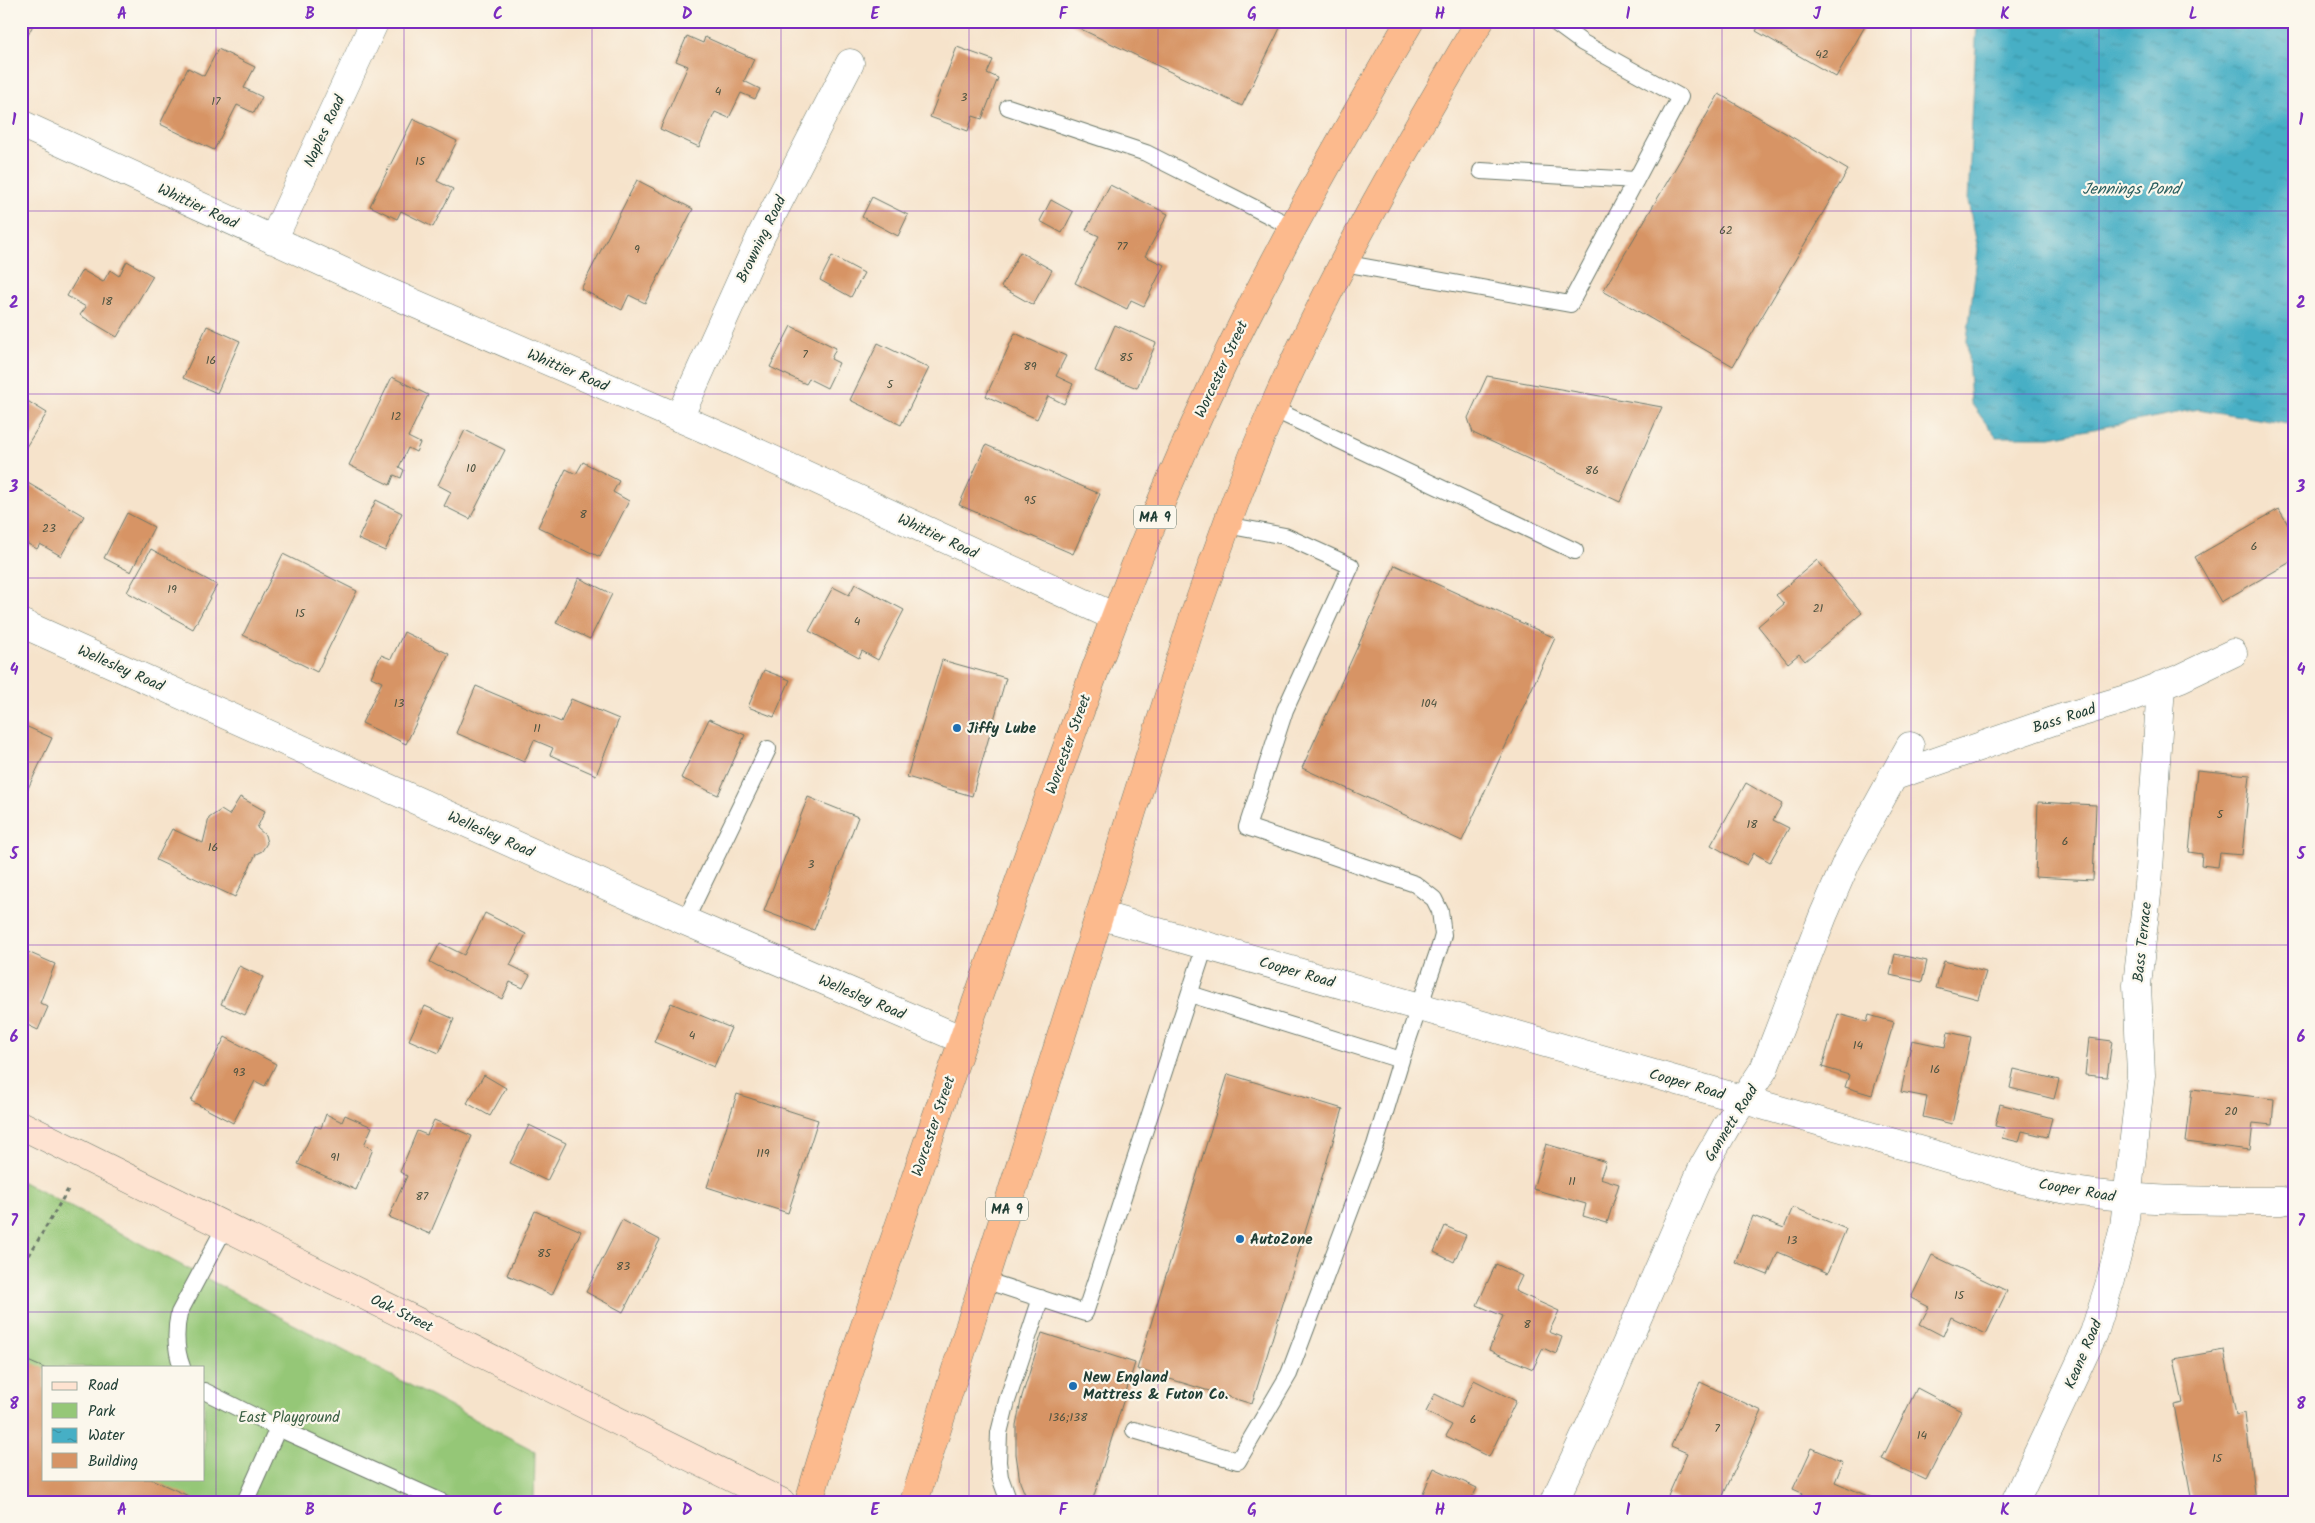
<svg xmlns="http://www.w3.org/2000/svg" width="2315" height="1523" viewBox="0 0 2315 1523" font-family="Kalam,sans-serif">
	<defs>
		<pattern id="water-ripples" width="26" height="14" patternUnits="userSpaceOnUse" patternTransform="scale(1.25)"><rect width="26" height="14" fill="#46afc5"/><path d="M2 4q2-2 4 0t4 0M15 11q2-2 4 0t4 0" fill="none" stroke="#3a90a1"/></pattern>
	</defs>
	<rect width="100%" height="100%" fill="#fbf7ec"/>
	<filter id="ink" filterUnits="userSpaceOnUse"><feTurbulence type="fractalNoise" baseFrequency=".02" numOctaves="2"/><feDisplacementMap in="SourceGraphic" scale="10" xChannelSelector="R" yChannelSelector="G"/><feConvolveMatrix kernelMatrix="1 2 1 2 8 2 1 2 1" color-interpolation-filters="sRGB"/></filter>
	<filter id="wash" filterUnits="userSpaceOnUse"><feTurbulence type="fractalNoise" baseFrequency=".0096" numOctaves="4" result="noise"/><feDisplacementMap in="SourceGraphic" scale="20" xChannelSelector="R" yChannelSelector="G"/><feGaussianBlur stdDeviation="1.12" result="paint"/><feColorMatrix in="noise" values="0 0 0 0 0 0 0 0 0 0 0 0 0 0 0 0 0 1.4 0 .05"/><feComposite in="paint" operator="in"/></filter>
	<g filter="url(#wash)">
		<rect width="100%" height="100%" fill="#f6e3cb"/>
		<path fill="#95c777" stroke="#5a8256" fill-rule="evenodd" d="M21 1181 535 1451 534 1502H21ZM44 1367H204V1479H44Z"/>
		<path fill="url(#water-ripples)" stroke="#32767c" d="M1977 21H2294V425L2198 409 2051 437H1996L1971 403 1967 340 1978 249 1968 201Z"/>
		<g id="blocks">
			<path fill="#d79465" d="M21 21H35L27 37 21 34Z
				M1064 21H1276L1282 24 1242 106Z
				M1759 21H1868L1836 77 1756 31 1761 23Z
				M687 36 703 43 705 37 754 59 744 81 760 89 755 99 741 93 729 118 715 112 699 147 660 129 688 66 676 61Z
				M957 47 993 60 987 73 998 78 982 119 973 116 968 131 930 117Z
				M218 49 255 67 244 88 262 97 254 113 237 105 214 150 160 124 188 68 204 76Z
				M1719 94 1848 170 1733 366 1603 291Z
				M413 119 457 141 437 181 453 189 433 227 401 211 397 219 370 206Z
				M637 180 693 209 645 303 629 295 622 310 581 289Z
				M1110 185 1168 214 1145 256 1164 265 1144 306 1131 300 1127 309 1075 283 1099 236 1086 230Z
				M872 197 908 215 898 236 862 217Z
				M1051 200 1073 212 1062 233 1040 221Z
				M1020 252 1052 270 1033 305 1001 287Z
				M832 256 864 273 851 297 820 280Z
				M127 261 153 276 117 337 80 315 86 307 67 296 82 270 103 282 110 270 119 276Z
				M1115 325 1156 343 1137 388 1095 371Z
				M207 326 240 341 217 393 183 378Z
				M791 326 836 348 831 359 839 363 827 388 809 379 806 384 770 367Z
				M1015 333 1066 356 1056 376 1073 384 1064 404 1048 396 1037 419 986 396Z
				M878 343 929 368 901 425 850 400Z
				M1487 376 1662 407 1620 502 1473 433 1468 418Z
				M392 377 428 395 408 437 420 443 416 452 408 448 399 467 404 470 401 478 394 475 390 485 349 465Z
				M21 397 47 413 21 455Z
				M465 430 505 450 470 519 444 506 451 492 438 485Z
				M986 445 1100 494 1073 554 959 505Z
				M583 462 619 481 613 492 629 501 600 557 538 527 566 469 576 474Z
				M21 479 84 516 61 556 40 544 37 549 21 540Z
				M376 500 402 513 385 551 358 539Z
				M2279 509 2294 535V560L2221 602 2195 557Z
				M127 513 154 527 131 572 104 558Z
				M151 549 217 585 193 629 127 592Z
				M283 554 357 591 317 672 243 635Z
				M1817 560 1862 613 1805 661 1799 654 1788 663 1758 626 1784 604 1776 595Z
				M1395 565 1555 638 1462 841 1302 768Z
				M579 578 612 594 590 639 556 623Z
				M855 584 904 610 878 660 862 651 859 658 809 631 833 587 849 595Z
				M404 632 449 654 406 744 362 723 382 682 371 677 381 655 391 659Z
				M942 660 1006 678 972 796 907 777Z
				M764 670 790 680 774 717 748 707Z
				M476 686 561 722 571 699 619 719 596 775 550 755 553 748 534 740 524 762 456 733Z
				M709 719 745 735 718 795 681 778Z
				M21 724 52 738 21 803Z
				M2197 770 2250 775 2242 855 2220 853 2218 867 2201 865 2202 854 2189 852Z
				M1746 783 1782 804 1773 820 1789 828 1770 862 1754 853 1747 865 1711 845Z
				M240 797 265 811 257 828 265 835 267 843 262 851 256 854 235 897 156 860 172 829 203 843 209 818 221 810 229 815Z
				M808 797 858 817 814 930 764 911Z
				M2038 802 2096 805 2093 880 2035 877Z
				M485 913 526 934 510 965 530 975 523 988 510 982 502 999 430 962 440 943 464 955Z
				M21 949 55 964 40 1003 48 1007 38 1030 21 1022Z
				M1895 954 1927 961 1922 982 1890 975Z
				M1944 961 1986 972 1978 999 1936 988Z
				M239 966 263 977 245 1015 221 1004Z
				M671 1003 731 1028 714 1067 654 1042Z
				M425 1006 454 1019 439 1053 409 1040Z
				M1838 1014 1867 1022 1869 1015 1894 1022 1872 1095 1845 1087 1849 1075 1822 1067Z
				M1948 1032 1971 1037 1952 1124 1923 1117 1927 1097 1901 1092 1912 1040 1945 1047Z
				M225 1037 276 1064 265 1086 255 1081 233 1123 191 1101Z
				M2089 1038 2112 1041 2107 1077 2085 1075Z
				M2014 1069 2059 1080 2054 1099 2010 1088Z
				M1228 1074 1343 1109 1252 1404 1137 1369Z
				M484 1075 506 1088 490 1116 467 1103Z
				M2192 1089 2274 1099 2272 1125 2253 1123 2250 1150 2186 1142Z
				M737 1094 818 1120 788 1213 707 1187Z
				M2000 1104 2052 1118 2047 1137 2022 1131 2019 1142 2002 1138 2005 1128 1995 1126Z
				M326 1114 342 1122 345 1115 372 1127 364 1145 373 1149 356 1190 298 1164 315 1126 321 1128Z
				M434 1120 472 1136 430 1234 389 1217 407 1176 400 1172 417 1131 427 1135Z
				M529 1125 566 1143 547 1181 510 1163Z
				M1546 1144 1606 1162 1600 1178 1619 1184 1607 1223 1583 1216 1586 1204 1533 1189Z
				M1793 1207 1846 1229 1828 1273 1778 1252 1768 1275 1735 1262 1753 1216 1784 1228Z
				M535 1211 581 1231 552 1295 507 1275Z
				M622 1220 660 1240 623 1312 586 1292Z
				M1445 1226 1466 1235 1454 1262 1434 1252Z
				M1932 1255 2007 1291 1986 1334 1951 1317 1943 1336 1920 1324 1929 1307 1911 1298Z
				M1496 1264 1522 1276 1515 1291 1559 1311 1549 1332 1562 1337 1556 1354 1543 1348 1533 1369 1489 1350 1503 1316 1477 1305Z
				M1042 1333 1135 1363 1092 1502H1028L1020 1482 1016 1454V1425L1022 1396Z
				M2224 1350 2236 1415 2245 1413 2255 1502H2192L2174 1405 2183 1403 2174 1359Z
				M21 1358 44 1368V1479H151L193 1498 191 1502H21Z
				M1474 1380 1516 1401 1489 1457 1446 1436 1452 1425 1426 1412 1435 1394 1461 1407Z
				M1700 1382 1762 1411 1720 1502H1681L1668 1496 1687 1453 1671 1446Z
				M1917 1388 1961 1411 1926 1480 1882 1459Z
				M1812 1448 1843 1462 1835 1482 1872 1498 1871 1502H1797L1802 1493 1793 1489Z
				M1434 1468 1477 1488 1470 1502H1419Z"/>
		</g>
	</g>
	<g filter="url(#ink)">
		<use href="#blocks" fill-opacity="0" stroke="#6a7769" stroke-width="1"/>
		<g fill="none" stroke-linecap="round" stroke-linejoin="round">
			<defs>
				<path id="lane" d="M1008 107 1146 153 1292 227
					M1481 171 1636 180
					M1343 263 1570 304 1680 97 1583 43 1553 21
					M1273 409 1575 551
					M685 921 768 749
					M1190 994 1401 1060
					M984 1280 1085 1313 1205 946
					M182 1367C175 1349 175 1332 179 1313L226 1225
					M204 1391 278 1428 442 1502
					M1134 1430 1238 1461 1289 1374 1375 1145 1401 1060 1440 946 1443 935 1440 911 1434 899 1415 884 1247 827 1285 710 1351 566 1285 536 1226 525
					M245 1502 278 1428
					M1009 1502 1000 1477 998 1462 999 1433 1007 1401 1041 1298"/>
				<path id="street" d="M21 124 381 289 728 439 1115 617
					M273 240 375 21
					M679 418 762 234 850 63
					M21 623 685 921 963 1040
					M1892 777 2059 719 2126 699 2181 678 2233 653
					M1099 915 2041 1185C2121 1202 2201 1201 2282 1201
					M1554 1502 1601 1402 1703 1167 1727 1125 1764 1069 1823 916 1847 861 1910 746
					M2015 1502 2094 1333 2111 1279 2124 1227 2141 1075 2137 985 2148 885 2161 685"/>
				<path id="secondary" d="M21 1125 781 1502"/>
				<path id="highway" d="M809 1502C834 1414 864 1328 894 1241 924 1153 954 1064 986 975 1051 793 1112 610 1191 433 1254 291 1331 156 1410 21
					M914 1502 1193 619C1218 549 1242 479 1272 411 1331 276 1405 148 1480 21"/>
			</defs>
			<use href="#lane" stroke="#6a7769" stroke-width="18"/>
			<use href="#street" stroke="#6a7769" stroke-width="29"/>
			<use href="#secondary" stroke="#6a7769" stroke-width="29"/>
			<use href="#highway" stroke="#6a7769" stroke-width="29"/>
			<path stroke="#6a7769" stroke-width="3" stroke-dasharray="4 4" stroke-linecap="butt" d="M21 1269 69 1188"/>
			<use href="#lane" stroke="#fff" stroke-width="16"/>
			<use href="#street" stroke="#fff" stroke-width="28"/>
			<use href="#secondary" stroke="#fee3d1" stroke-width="28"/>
			<use href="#highway" stroke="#fcba8d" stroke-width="28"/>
		</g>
	</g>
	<path fill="none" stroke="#7b2cbf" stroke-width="1" stroke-opacity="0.55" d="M216 21V1502M404 21V1502M592 21V1502M781 21V1502M969 21V1502M1158 21V1502M1346 21V1502M1534 21V1502M1722 21V1502M1911 21V1502M2099 21V1502M21 211H2294M21 394H2294M21 578H2294M21 762H2294M21 945H2294M21 1128H2294M21 1312H2294"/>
	<g fill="#1f6fb2" stroke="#fbf7ec" stroke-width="2">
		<circle cx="957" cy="728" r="5"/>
		<circle cx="1240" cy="1239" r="5"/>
		<circle cx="1073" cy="1386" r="5"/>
	</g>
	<g text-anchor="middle" stroke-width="4.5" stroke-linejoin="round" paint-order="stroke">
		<g font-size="12" fill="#4d5340">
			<text x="1822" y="58">42</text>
			<text x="718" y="95">4</text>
			<text x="964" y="101">3</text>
			<text x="216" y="105">17</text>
			<text x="420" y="165">15</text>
			<text x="1726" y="234">62</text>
			<text x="1122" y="250">77</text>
			<text x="637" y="253">9</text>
			<text x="107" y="305">18</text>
			<text x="805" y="358">7</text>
			<text x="1126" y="361">85</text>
			<text x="211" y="364">16</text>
			<text x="1030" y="370">89</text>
			<text x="890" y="388">5</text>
			<text x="396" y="420">12</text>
			<text x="471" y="472">10</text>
			<text x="1592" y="474">86</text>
			<text x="1030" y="504">95</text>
			<text x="583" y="518">8</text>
			<text x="49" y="532">23</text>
			<text x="2254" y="550">6</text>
			<text x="172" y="593">19</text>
			<text x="1818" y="612">21</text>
			<text x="300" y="617">15</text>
			<text x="857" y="625">4</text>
			<text x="399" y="707">13</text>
			<text x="1429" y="707">104</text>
			<text x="537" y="732">11</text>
			<text x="2220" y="818">5</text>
			<text x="1752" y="828">18</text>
			<text x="2065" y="845">6</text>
			<text x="213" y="851">16</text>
			<text x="811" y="868">3</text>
			<text x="692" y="1039">4</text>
			<text x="1858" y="1049">14</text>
			<text x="1935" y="1073">16</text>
			<text x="239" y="1076">93</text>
			<text x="2231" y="1115">20</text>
			<text x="763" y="1157">119</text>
			<text x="335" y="1161">91</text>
			<text x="1572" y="1185">11</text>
			<text x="422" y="1200">87</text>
			<text x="1792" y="1244">13</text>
			<text x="544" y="1257">85</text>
			<text x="623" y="1270">83</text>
			<text x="1959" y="1299">15</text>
			<text x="1527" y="1328">8</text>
			<text x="1068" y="1421">136;138</text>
			<text x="1473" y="1423">6</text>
			<text x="1717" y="1432">7</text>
			<text x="1922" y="1439">14</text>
			<text x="2217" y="1462">15</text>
		</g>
		<g fill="#fbf7ec" stroke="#61756b" stroke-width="1">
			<rect x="1134" y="505.5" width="42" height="23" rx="4"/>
			<rect x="986" y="1197.5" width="42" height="23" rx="4"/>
		</g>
		<g font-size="14" font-weight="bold" fill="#1f3d34">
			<text x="1155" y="522">MA 9</text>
			<text x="1007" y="1214">MA 9</text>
		</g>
		<g font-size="15" fill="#1f3d34" stroke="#fbf7ec">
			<text transform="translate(324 131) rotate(-65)" y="5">Naples Road</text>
			<text transform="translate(198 206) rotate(25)" y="5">Whittier Road</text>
			<text transform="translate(761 239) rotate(-64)" y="5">Browning Road</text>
			<text transform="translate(1221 369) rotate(-65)" y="5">Worcester Street</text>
			<text transform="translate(568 370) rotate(23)" y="5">Whittier Road</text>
			<text transform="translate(938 536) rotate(25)" y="5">Whittier Road</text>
			<text transform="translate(121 668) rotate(24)" y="5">Wellesley Road</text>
			<text transform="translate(2064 718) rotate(-18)" y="5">Bass Road</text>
			<text transform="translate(1068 744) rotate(-70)" y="5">Worcester Street</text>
			<text transform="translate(491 834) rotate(24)" y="5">Wellesley Road</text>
			<text transform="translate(2142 942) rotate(-84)" y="5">Bass Terrace</text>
			<text transform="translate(1297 972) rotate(16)" y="5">Cooper Road</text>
			<text transform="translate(862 997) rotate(23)" y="5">Wellesley Road</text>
			<text transform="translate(1687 1084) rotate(16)" y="5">Cooper Road</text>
			<text transform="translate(1731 1123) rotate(-58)" y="5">Gannett Road</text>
			<text transform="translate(933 1126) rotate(-71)" y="5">Worcester Street</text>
			<text transform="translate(2077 1190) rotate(10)" y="5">Cooper Road</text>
			<text transform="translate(402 1313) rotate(26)" y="5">Oak Street</text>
			<text transform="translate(2083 1354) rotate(-67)" y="5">Keane Road</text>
		</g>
		<g font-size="15" font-weight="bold" fill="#1f3d34" stroke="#fbf7ec" text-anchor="start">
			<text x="967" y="733">Jiffy Lube</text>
			<text x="1250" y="1244">AutoZone</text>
			<text x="1083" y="1382">New England<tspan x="1083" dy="17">Mattress &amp; Futon Co.</tspan></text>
		</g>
		<g font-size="15" fill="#3c6045" stroke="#fbf7ec">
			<text x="289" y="1422">East Playground</text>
		</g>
		<g font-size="16" font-style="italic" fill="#2b5f60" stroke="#fbf7ec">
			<text x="2131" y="194">Jennings Pond</text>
		</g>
	</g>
	<rect width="2315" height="1523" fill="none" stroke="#fbf7ec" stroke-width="55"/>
	<rect x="42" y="1366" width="162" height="115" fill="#fbf7ec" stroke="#a3ada2"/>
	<rect x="52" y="1382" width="25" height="8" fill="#fee3d1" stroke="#a3ada2"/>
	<text x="88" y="1390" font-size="15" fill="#1f3d34">Road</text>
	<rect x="52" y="1403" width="25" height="15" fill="#95c777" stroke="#a3ada2"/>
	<text x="88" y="1416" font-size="15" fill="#1f3d34">Park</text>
	<rect x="52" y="1428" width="25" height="15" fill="url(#water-ripples)" stroke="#a3ada2"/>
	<text x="88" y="1440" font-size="15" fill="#1f3d34">Water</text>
	<rect x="52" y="1453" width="25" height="15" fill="#d79465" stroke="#a3ada2"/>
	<text x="88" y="1466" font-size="15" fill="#1f3d34">Building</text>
	<rect x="28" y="28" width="2260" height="1468" fill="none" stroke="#7b2cbf" stroke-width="2"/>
	<g font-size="16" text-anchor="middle" font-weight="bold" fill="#7b2cbf">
		<text x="122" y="19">A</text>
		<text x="310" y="19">B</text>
		<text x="498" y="19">C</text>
		<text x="687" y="19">D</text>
		<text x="875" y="19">E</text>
		<text x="1063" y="19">F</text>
		<text x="1252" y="19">G</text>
		<text x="1440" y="19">H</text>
		<text x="1628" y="19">I</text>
		<text x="1817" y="19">J</text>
		<text x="2005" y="19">K</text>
		<text x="2193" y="19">L</text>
		<text x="14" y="125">1</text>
		<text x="2301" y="125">1</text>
		<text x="14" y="308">2</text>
		<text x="2301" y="308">2</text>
		<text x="14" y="492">3</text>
		<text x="2301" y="492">3</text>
		<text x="14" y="675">4</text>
		<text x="2301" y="675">4</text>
		<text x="14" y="859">5</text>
		<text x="2301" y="859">5</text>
		<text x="14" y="1042">6</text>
		<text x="2301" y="1042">6</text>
		<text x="14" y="1226">7</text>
		<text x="2301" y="1226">7</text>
		<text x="14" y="1409">8</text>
		<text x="2301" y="1409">8</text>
		<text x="122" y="1515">A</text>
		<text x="310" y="1515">B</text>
		<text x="498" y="1515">C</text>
		<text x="687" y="1515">D</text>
		<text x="875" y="1515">E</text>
		<text x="1063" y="1515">F</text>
		<text x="1252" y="1515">G</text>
		<text x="1440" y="1515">H</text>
		<text x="1628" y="1515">I</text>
		<text x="1817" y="1515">J</text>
		<text x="2005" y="1515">K</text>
		<text x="2193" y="1515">L</text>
	</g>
</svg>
